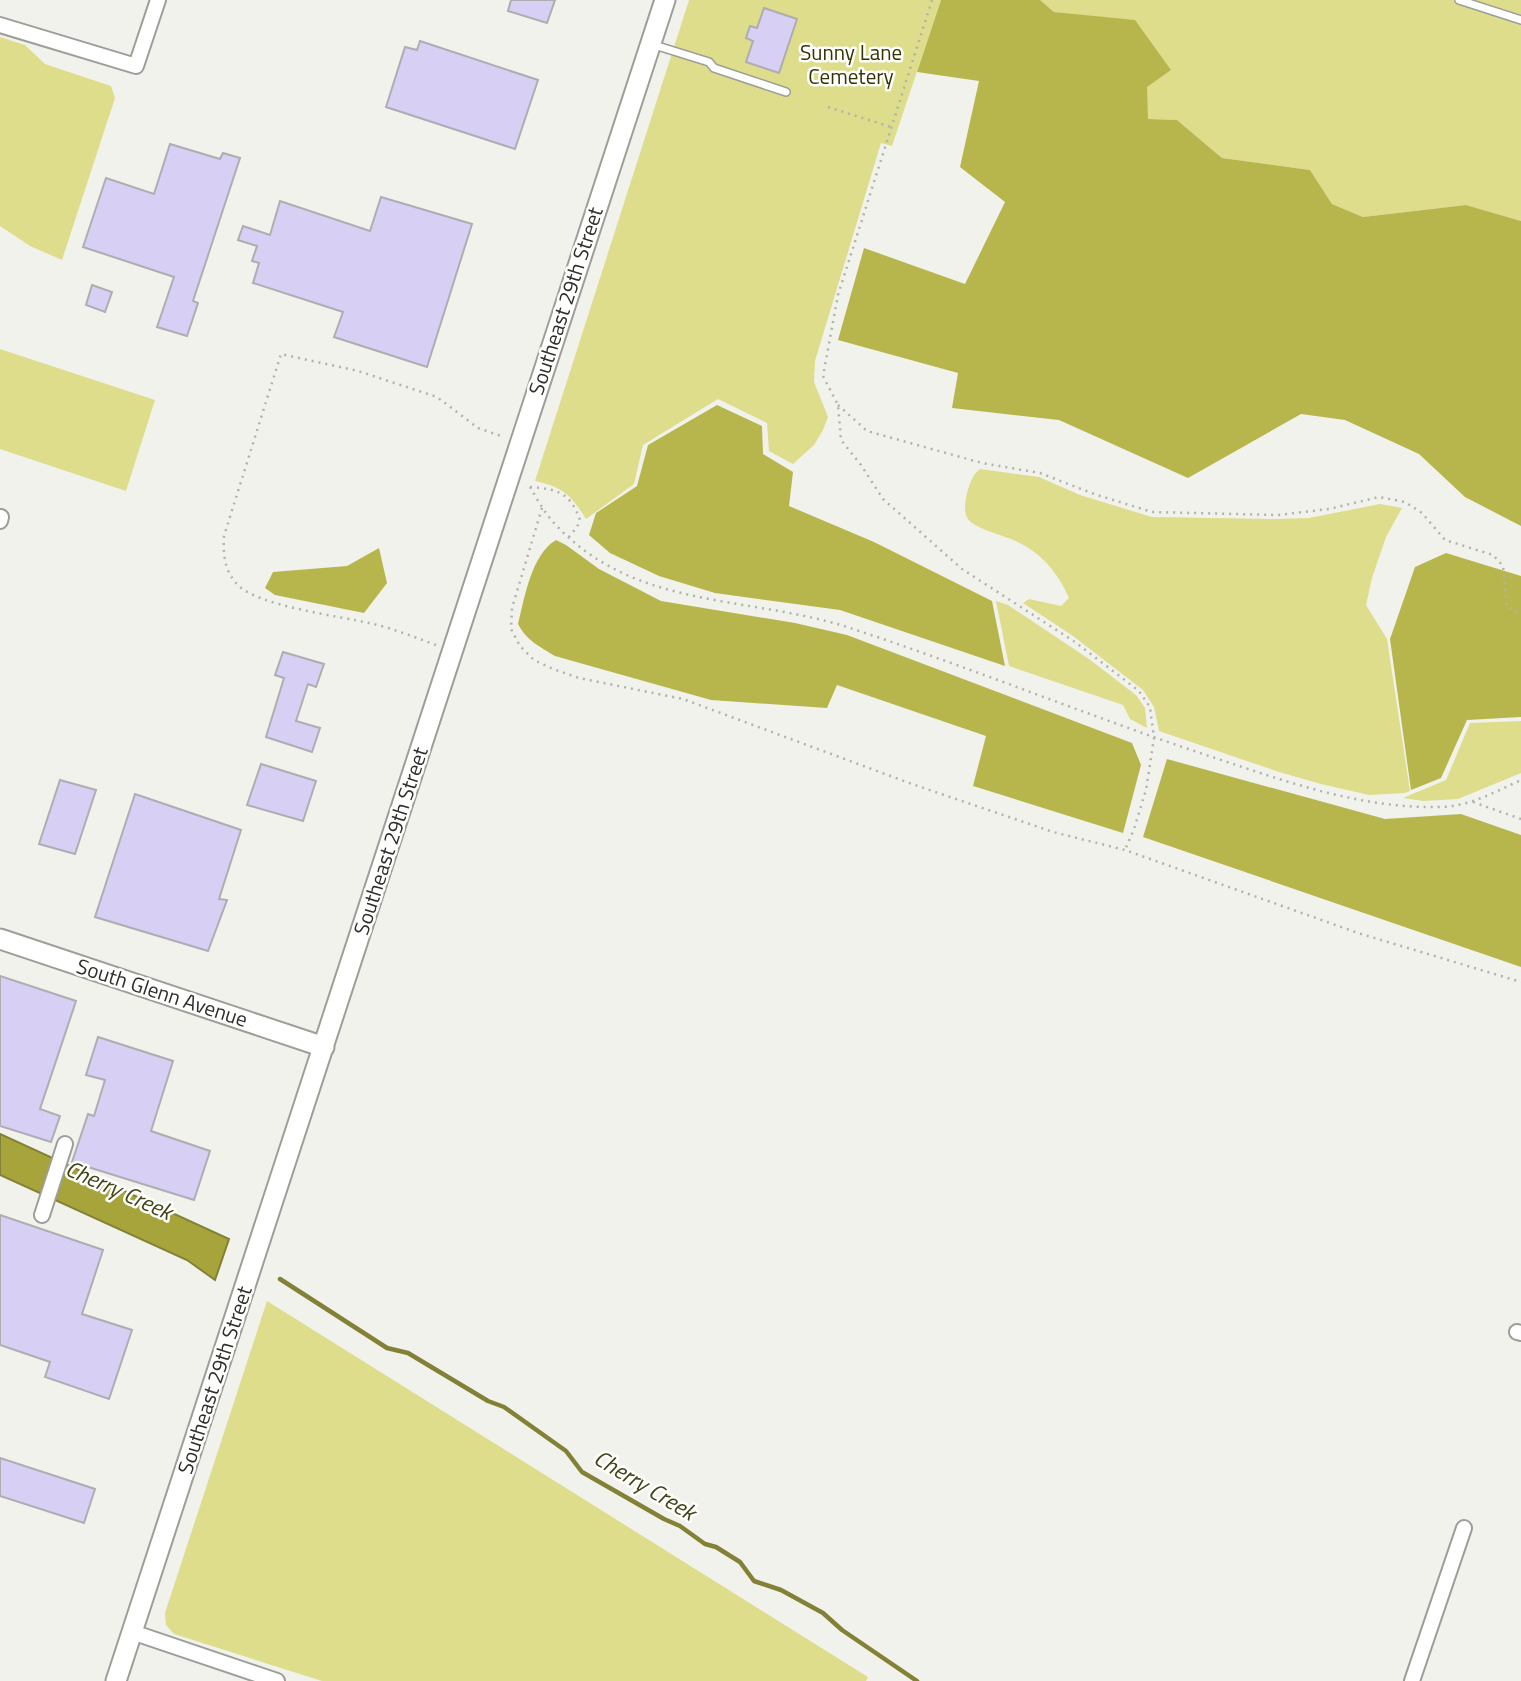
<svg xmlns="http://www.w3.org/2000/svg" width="1521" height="1681" viewBox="0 0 1521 1681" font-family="'Titillium Web',sans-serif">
	<rect width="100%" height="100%" fill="#f2f2ed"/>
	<path fill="#dddd8c" d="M689 0H941L892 146 881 143 815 361 814 382 828 417 823 430 814 445 793 464 769 451 767 423 718 399 643 445 634 484 586 519C571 495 563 487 535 481Z
		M1040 0H1521V221L1466 205 1363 217 1332 204 1310 170 1222 158 1177 120 1147 119V87L1135 21 1054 12Z
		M0 37 25 45 45 64 111 86 115 98 62 260 30 246 0 226Z
		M0 349 155 400 126 491 0 449Z
		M980 469 1039 477 1080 495 1152 517 1276 519 1309 518 1380 504 1402 508 1386 537 1372 578 1366 605 1387 639 1410 791 1405 793 1369 795 1321 784 1279 772 1159 731 1154 707 1143 690 1073 636 1023 603 1029 599 1061 606 1069 598C1057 570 1037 548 1008 538 998 534 975 528 968 519 961 510 968 486 973 477 974 474 978 471 980 469Z
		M996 601 1008 605 1089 659 1136 695 1145 708 1147 728 1130 719 1123 705 1009 666Z
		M1521 721V773L1458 799 1423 801 1403 798 1446 780 1470 723Z
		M267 1301 868 1677 866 1681H322L174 1634 166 1625 165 1613Z"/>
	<path fill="#b7b64d" d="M941 0H1040L1054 12 1135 20 1171 70 1147 87 1148 119 1177 120 1222 158 1310 170 1332 204 1363 217 1466 205 1521 221V526L1465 497 1419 454 1345 420 1301 414 1188 478 1059 420 952 408 958 373 838 340 864 248 965 284 1005 202 960 167 979 81 917 72Z
		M717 405 762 426 763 454 793 472 789 506 874 542 992 601 1005 666 840 610 715 593 659 576 610 553 589 535 596 513 637 486 648 445Z
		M556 540 566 545 599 569 661 601 795 623 847 635 1132 743 1141 765 1123 833 973 786 986 736 837 685 827 708 711 700 555 656C539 646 527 641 518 624 525 597 531 555 556 540Z
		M379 548 387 583 364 613 275 595 265 588 273 572 347 566Z
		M1446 553 1521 576V717L1467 720 1441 778 1411 790 1390 639 1415 567Z
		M1167 759 1385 819 1461 814 1521 835V967L1143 837Z"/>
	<path fill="#a6a43a" stroke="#828136" stroke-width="2" d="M0 1134 229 1239 215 1280 187 1260 0 1175Z"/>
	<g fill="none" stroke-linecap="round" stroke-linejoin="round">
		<path stroke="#828136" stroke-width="4.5" d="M280 1279 387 1348 408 1353 488 1401 504 1407 566 1451 582 1472 664 1519 680 1526 705 1544 716 1547 740 1562 754 1581 781 1590 823 1613 842 1630 917 1681"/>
	</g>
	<path fill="#d7cff4" stroke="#aeadb2" stroke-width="2" d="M511 0H555L547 23 508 11Z
		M764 8 797 19 779 73 746 62 753 41 746 38 750 26 757 28Z
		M420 41 538 80 515 149 386 107 405 47 417 50Z
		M170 144 220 159 223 153 240 158 193 301 198 303 187 336 157 327 174 277 83 247 106 178 154 194Z
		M381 197 472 224 427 367 334 337 343 312 253 283 259 263 252 261 257 246 238 240 243 226 270 235 280 201 370 231Z
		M92 285 112 292 105 312 86 305Z
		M283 652 324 664 316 687 308 684 296 721 320 728 312 752 266 737 284 678 275 675Z
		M261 764 316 781 303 821 247 805Z
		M60 780 96 790 75 854 39 844Z
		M135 794 241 830 219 899 227 900 208 951 95 917Z
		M0 976 76 1001 40 1109 60 1116 51 1142 0 1126Z
		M98 1037 173 1061 151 1131 210 1151 194 1200 72 1162 88 1114 94 1116 105 1080 86 1075Z
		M0 1215 103 1250 82 1314 132 1330 109 1399 45 1377 50 1362 0 1345Z
		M0 1458 95 1489 84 1523 0 1496Z"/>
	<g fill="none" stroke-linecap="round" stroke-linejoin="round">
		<defs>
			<path id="lane" d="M1459 0 1521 20
				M651 44 709 62 714 68 786 92"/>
			<path id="street" d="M0 25 136 66 158 0
				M0 521 1 517
				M42 1215 65 1144
				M1517 1332 1521 1333
				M132 1632 277 1681
				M1412 1681 1464 1528"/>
			<path id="secondary" d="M0 939 324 1047
				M116 1681 665 0"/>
		</defs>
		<use href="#lane" stroke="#9e9e99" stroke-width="10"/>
		<use href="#street" stroke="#9e9e99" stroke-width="18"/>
		<use href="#secondary" stroke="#9e9e99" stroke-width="23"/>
		<path stroke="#b1b1ad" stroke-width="2.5" stroke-dasharray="2 5" stroke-linecap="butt" d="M932 0 838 295 823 376 838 405 841 440 861 465 883 499 962 569 1075 642 1139 691 1150 707 1154 738 1146 790 1134 829 1125 850
			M828 107 891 127
			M838 405 867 431 982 463 1040 473 1094 494 1152 512 1278 515 1329 509 1379 497 1405 502 1422 513 1445 540 1493 555 1503 566 1507 607 1521 613
			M530 487C537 499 544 512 554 523 633 609 742 595 844 626 967 666 1086 715 1209 756 1285 781 1360 809 1441 807 1470 806 1495 792 1521 780
			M530 487C557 489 570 492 580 520L577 527 569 537
			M542 508 512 608 511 629 520 646 534 660 553 669 579 678 683 699 912 784 1053 832 1125 850 1358 933 1521 982
			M436 645C414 637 392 628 369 623 338 616 260 606 239 586 224 572 223 554 224 536L281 354 358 371 437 397 478 428 504 437
			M1473 802 1521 819"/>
		<use href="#lane" stroke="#fff" stroke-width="7"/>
		<use href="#street" stroke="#fff" stroke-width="14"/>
		<use href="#secondary" stroke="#fff" stroke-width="19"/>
	</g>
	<g text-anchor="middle" stroke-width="5" stroke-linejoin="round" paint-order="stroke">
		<g font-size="21" fill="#353406" stroke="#fffffe">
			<text x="851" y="60">Sunny Lane<tspan x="851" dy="24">Cemetery</tspan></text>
		</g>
		<g font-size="21" fill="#2e2e2d" stroke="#fffffe">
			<text transform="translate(566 301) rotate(-72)" y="7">Southeast 29th Street</text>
			<text transform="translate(391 841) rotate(-72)" y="7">Southeast 29th Street</text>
			<text transform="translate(162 993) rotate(18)" y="7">South Glenn Avenue</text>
			<text transform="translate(215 1380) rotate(-72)" y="7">Southeast 29th Street</text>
		</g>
		<g font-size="23" font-style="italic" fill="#434318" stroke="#fffffe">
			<text transform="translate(119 1190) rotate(24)" y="8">Cherry Creek</text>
			<text transform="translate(645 1485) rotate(31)" y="8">Cherry Creek</text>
		</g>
	</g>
</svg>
